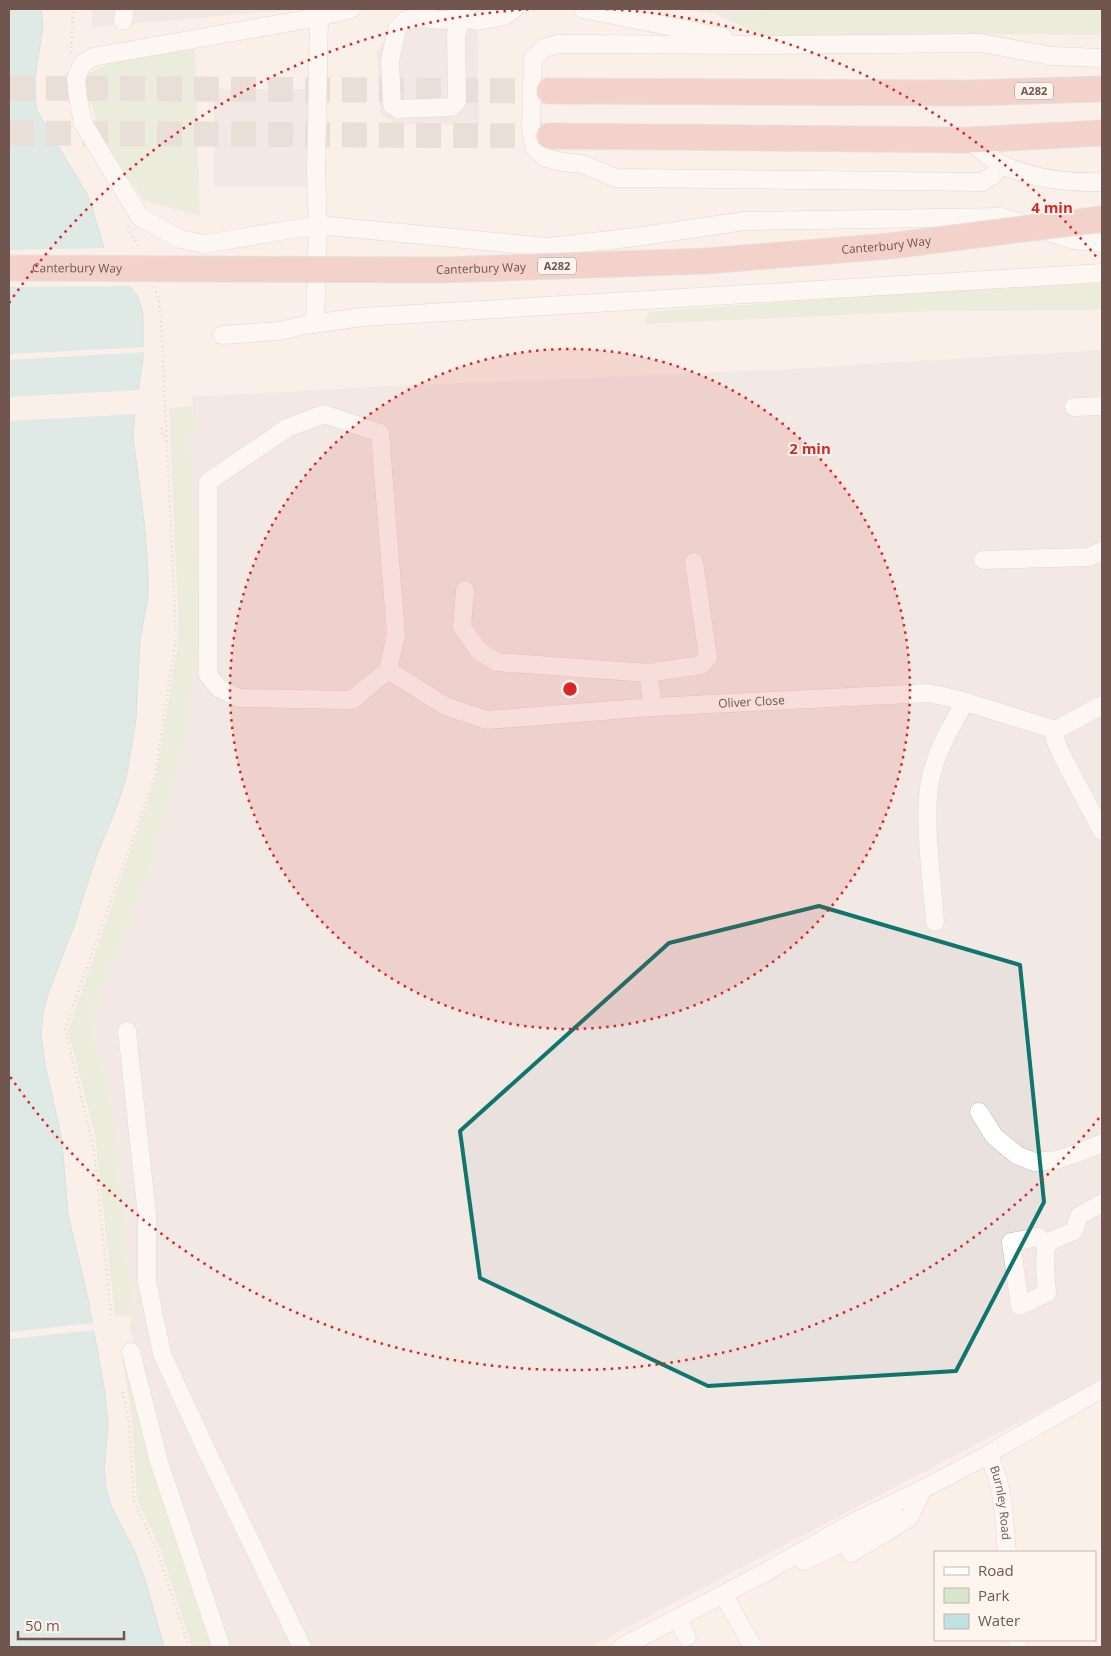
<svg xmlns="http://www.w3.org/2000/svg" width="1111" height="1656" viewBox="0 0 1111 1656" font-family="'Open Sans',sans-serif">
	<rect width="100%" height="100%" fill="#faf0e9"/>
	<path fill="#e9e1de" d="M92 9H302L92 27Z
		M680 9H776L714 14Z
		M418 11H477L479 125 396 124 380 114 377 52 389 31Z
		M214 89H325L324 187 214 186Z
		M1102 350V1380L973 1446 590 1647H228L182 1514 129 1325 133 1315 111 1095 95 1046 93 1009 150 871 182 751 190 432 194 431 192 397 412 385 772 370Z"/>
	<path fill="#d9e6c9" d="M776 9H1102V35L1012 34 766 36 714 14Z
		M195 47 200 216 144 200 103 146 84 75 120 59Z
		M1102 283V310L931 311 644 324 649 312 895 294Z
		M192 406 194 432H190L201 631 182 751 150 871 93 1009 95 1046 111 1095 133 1315 115 1316 95 1135 68 1031 156 777 179 636 169 408Z
		M124 1347 158 1489 215 1647H192L161 1551 137 1499 132 1419 122 1357Z"/>
	<path fill="#bfe1e0" stroke="#a7d1d1" d="M9 9H41L43 26 35 78 36 109 87 194 93 211 104 248 111 282H126L137 295 143 313V358L135 411 133 436 145 530 148 574V597L140 639 136 719 127 774 118 803 95 860 74 926 49 991 43 1013 41 1034 44 1059 62 1141 68 1214 88 1299 105 1393 108 1424 104 1469 106 1489 112 1508 135 1552 146 1583 164 1647H9Z"/>
	<path fill="#faf0e9" d="M106 248 113 280H127L132 286 9 287V250Z
		M145 347V352L9 360V354Z
		M140 390 137 414 9 421V397Z
		M94 1323 96 1330 9 1339V1332Z"/>
	<g fill="none" stroke-linecap="round" stroke-linejoin="round">
		<path stroke="#d8cac3" stroke-width="25" stroke-dasharray="25 12" stroke-linecap="butt" d="M9 88 549 91
			M9 133 549 136"/>
		<defs>
			<g id="minor">
				<path d="M583 9 723 37"/>
				<path d="M319 17 93 57 82 64 76 79 78 98 83 123 140 217 180 239 204 244 318 225 548 247 636 237 744 221 1002 217 1073 240 1102 243"/>
				<path d="M463 18 456 34 457 102 452 107 398 109 392 105 390 60 397 28 406 20 422 18 441 20 463 18 477 21 505 16 514 9"/>
				<path d="M123 21 125 9"/>
				<path d="M968 140C979 148 991 160 1003 165 1034 179 1069 183 1102 182"/>
				<path d="M1002 165 992 176 982 182 616 178 582 164 563 162 546 158 534 147 531 128 533 58 544 48 558 44 760 45 981 43 1052 56 1102 58"/>
				<path d="M315 324 318 225 316 172 319 17 351 9"/>
				<path d="M222 335 279 331 305 325 362 317 1102 273"/>
				<path d="M1074 407 1102 406"/>
				<path d="M983 560 1089 557 1102 551"/>
				<path d="M465 590 462 627 479 651 497 662 648 673"/>
				<path id="s1" d="M388 670 352 700 239 698 219 688 208 675V482L287 428 324 414 380 433 396 635 388 670 445 706 487 720 653 707 928 693 956 699 1056 730"/>
				<path d="M1102 705 1056 730 1055 739 1061 754 1102 831"/>
				<path d="M653 707 648 673 701 665 708 657 694 562"/>
				<path d="M935 922C932 880 924 828 929 787 933 757 950 728 965 702"/>
				<path d="M127 1031 147 1215V1282L162 1354 212 1462 302 1647"/>
				<path d="M979 1112 994 1136 1017 1155 1034 1162 1056 1160 1081 1152 1102 1143"/>
				<path d="M1038 1237 1046 1243 1045 1268 1047 1293 1020 1306 1011 1242Z"/>
				<path d="M1046 1243 1074 1231 1079 1216 1102 1203"/>
				<path d="M131 1352 159 1462 221 1647"/>
				<path id="s2" d="M988 1455C1004 1483 1004 1521 1007 1552"/>
				<path d="M851 1553 909 1518 923 1489"/>
				<path d="M804 1561 859 1535 894 1514"/>
				<path d="M723 1594 753 1647"/>
				<path d="M677 1619 687 1637"/>
				<path d="M1017 1640 1018 1647"/>
				<path d="M622 1647 764 1573 852 1523 923 1489 988 1455 998 1448 1102 1389"/>
			</g>
			<path id="highway" d="M549 91 966 93 1102 89
				M549 136 968 140 1102 133"/>
		</defs>
		<use href="#minor" stroke="#cab7b0" stroke-width="19"/>
		<use href="#highway" stroke="#d4ccca" stroke-width="27"/>
		<path stroke="#d0b0a7" stroke-width="2.5" stroke-dasharray="1 4" stroke-linecap="butt" d="M71 53 73 9
			M128 227 139 249
			M162 428V436L166 435V434
			M111 1315 94 1150 65 1029 155 776 176 638 162 339 159 300 154 287
			M123 1392 129 1424 134 1501 158 1553 189 1647"/>
		<use href="#minor" stroke="#fff" stroke-width="18"/>
		<use href="#highway" stroke="#ecaea8" stroke-width="25"/>
		<defs>
			<g id="highway-bridge">
				<path id="s3" d="M9 268 443 270 707 261 890 246 1102 219"/>
			</g>
		</defs>
		<use href="#highway-bridge" stroke="#d4ccca" stroke-width="27" stroke-linecap="butt"/>
		<use href="#highway-bridge" stroke="#ecaea8" stroke-width="25"/>
	</g>
	<path d="M0 0H1111V1656H0ZM819 906 1020 965 1044 1202 956 1371 708 1386 480 1278 460 1131 669 943Z" fill="#faf0e9" fill-opacity=".55" fill-rule="evenodd"/>
	<path fill="none" stroke="#0f766e" stroke-width="4" stroke-linejoin="round" d="M819 906 1020 965 1044 1202 956 1371 708 1386 480 1278 460 1131 669 943Z"/>
	<circle cx="570" cy="689" r="340" fill="#d62828" fill-opacity=".12"/>
	<g fill="none" stroke="#d62828" stroke-width="2.5" stroke-dasharray="2.5 5">
		<circle cx="570" cy="689" r="340"/>
		<path d="M1099 1118A681 681 0 0 1 9 1075M9 303A681 681 0 0 1 534 9M606 9A681 681 0 0 1 1099 260"/>
	</g>
	<g text-anchor="middle" stroke-width="4" stroke-linejoin="round" paint-order="stroke">
		<g fill="#fdf5ee" stroke="#9b867f" stroke-width="1">
			<rect x="1015" y="82.5" width="38" height="17" rx="4"/>
			<rect x="538" y="257.5" width="38" height="17" rx="4"/>
		</g>
		<g font-size="11" font-weight="bold" fill="#715650">
			<text x="1034" y="95">A282</text>
			<text x="557" y="270">A282</text>
		</g>
		<g font-size="12" fill="#715650" stroke="#fdf5ee">
			<text dy="4" stroke="none"><textPath href="#s3" startOffset="878">Canterbury Way</textPath></text>
			<text dy="4" stroke="none"><textPath href="#s3" startOffset="472">Canterbury Way</textPath></text>
			<text dy="4" stroke="none"><textPath href="#s3" startOffset="68">Canterbury Way</textPath></text>
			<text dy="4" stroke="none"><textPath href="#s1" startOffset="1202">Oliver Close</textPath></text>
			<text dy="4" stroke="none"><textPath href="#s2" startOffset="50">Burnley Road</textPath></text>
		</g>
	</g>
	<circle cx="570" cy="689" r="8" fill="#d62828" stroke="#fdf5ee" stroke-width="2.5"/>
	<g font-size="15" text-anchor="middle" font-weight="bold" fill="#d62828" stroke="#fdf5ee" stroke-width="4" stroke-linejoin="round" paint-order="stroke">
		<text x="1052" y="213">4 min</text>
		<text x="810" y="454">2 min</text>
	</g>
	<rect width="1111" height="1656" fill="none" stroke="#715650" stroke-width="20"/>
	<rect x="934" y="1551" width="162" height="90" fill="#fdf5ee" stroke="#c5b5af"/>
	<rect x="944" y="1567" width="25" height="8" fill="#ffffff" stroke="#c5b5af"/>
	<text x="978" y="1576" font-size="15" fill="#715650">Road</text>
	<rect x="944" y="1588" width="25" height="15" fill="#d9e6c9" stroke="#c5b5af"/>
	<text x="978" y="1601" font-size="15" fill="#715650">Park</text>
	<rect x="944" y="1614" width="25" height="15" fill="#bfe1e0" stroke="#c5b5af"/>
	<text x="978" y="1626" font-size="15" fill="#715650">Water</text>
	<path d="M18 1631v8h106v-8" fill="none" stroke="#715650" stroke-width="2.5"/>
	<text x="25" y="1631" font-size="15" fill="#715650" stroke="#fdf5ee" stroke-width="4" paint-order="stroke">50 m</text>
</svg>
